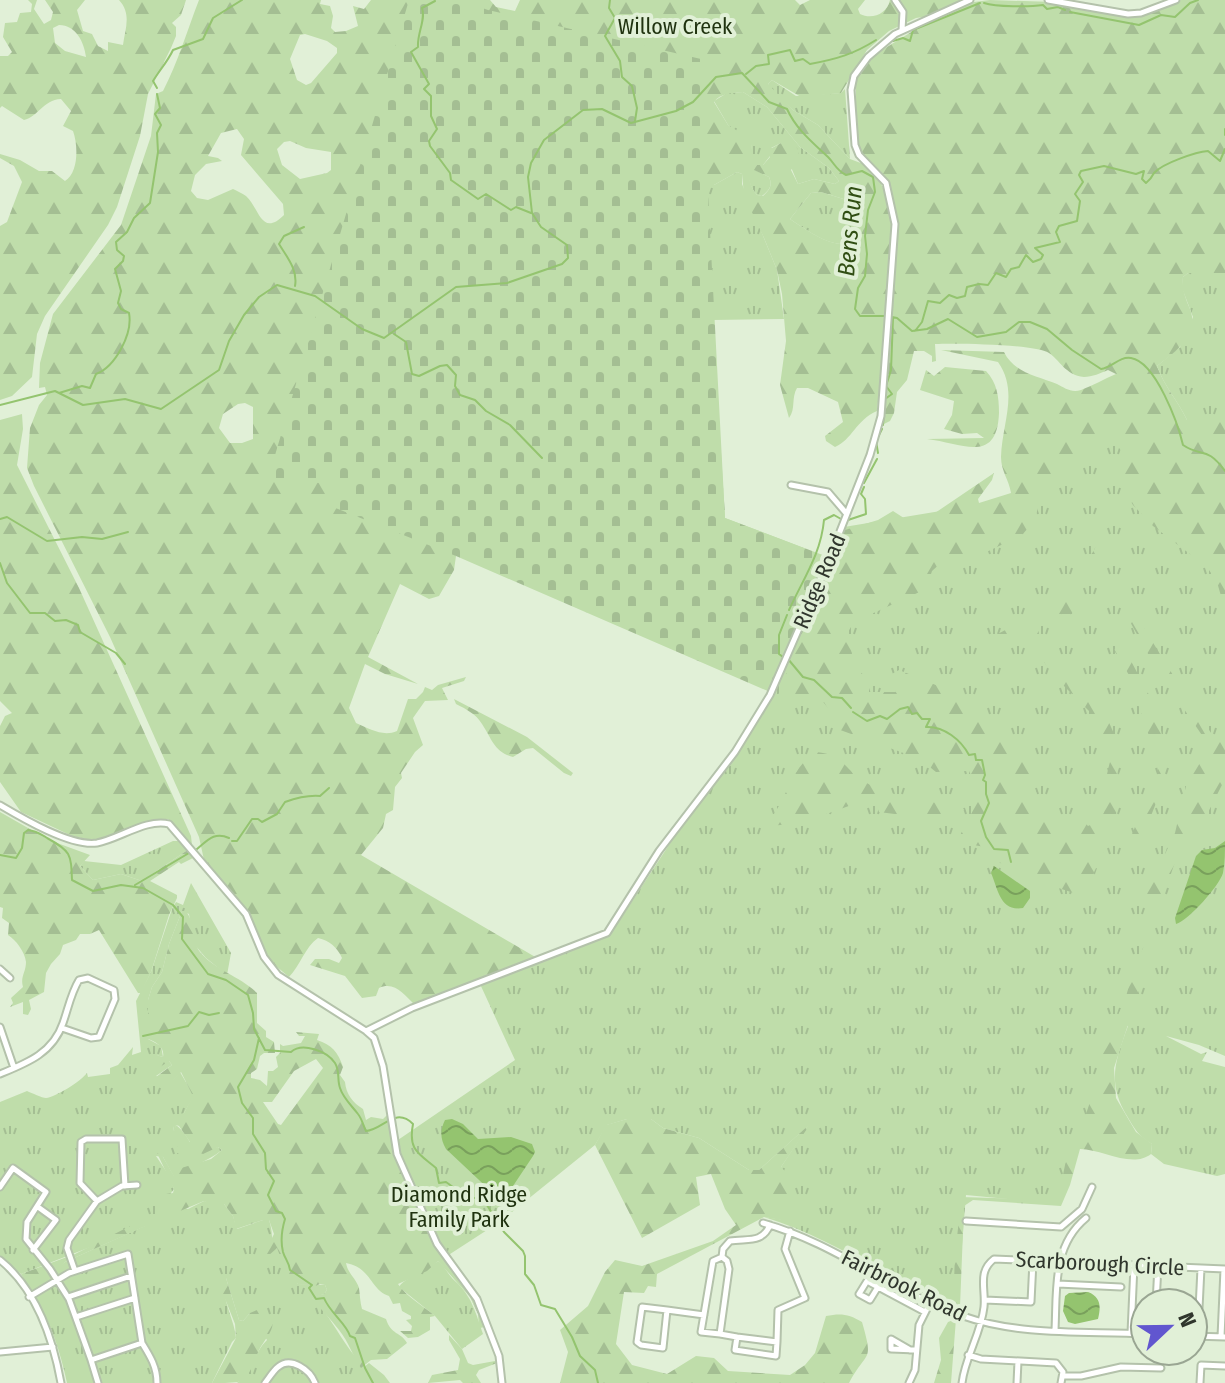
<svg xmlns="http://www.w3.org/2000/svg" width="1225" height="1383" viewBox="0 0 1225 1383" font-family="'Fira Sans Condensed',sans-serif">
	<defs>
		<pattern id="grass-tufts" width="24" height="20" patternUnits="userSpaceOnUse" patternTransform="scale(2)"><rect width="24" height="20" fill="#bfddaa"/><path d="M3 7l-1-3M5 7V3M7 7l1-3M15 17l-1-3M17 17v-4M19 17l1-3" fill="none" stroke="#a4be93"/></pattern>
		<pattern id="forest-firs" width="22" height="20" patternUnits="userSpaceOnUse" patternTransform="scale(2)"><rect width="22" height="20" fill="#bfddaa"/><path d="M5 1l3.5 6h-7zM16 11l3.5 6h-7z" fill="#a4be93"/></pattern>
		<pattern id="cemetery-stones" width="16" height="16" patternUnits="userSpaceOnUse" patternTransform="scale(2)"><rect width="16" height="16" fill="#bfddaa"/><path d="M2 7V4a2 2 0 0 1 4 0v3zM10 15v-3a2 2 0 0 1 4 0v3z" fill="#a4be93"/></pattern>
		<pattern id="water-waves" width="16" height="10" patternUnits="userSpaceOnUse" patternTransform="scale(2)"><rect width="16" height="10" fill="#94c46f"/><path d="M0 5q4-4 8 0t8 0" fill="none" stroke="#79a05c"/></pattern>
	</defs>
	<rect width="100%" height="100%" fill="#e1f0d7"/>
	<path fill="url(#grass-tufts)" d="M772 80 796 96 841 93 845 89 850 159 818 125 793 110 770 89 768 84Z
		M743 92 767 107 800 147 829 168 839 181 835 184 814 179 798 184 781 143 771 148 770 156 763 165H757L755 170 769 177C773 186 769 190 762 196L757 195C744 180 748 164 752 145L728 125 714 101 727 93Z
		M606 161 714 185 737 172 742 174V184L777 270 784 319 713 320 725 518 809 550 723 523Z
		M821 192 853 202 861 232 856 242C834 251 808 231 790 219L811 193Z
		M1221 271 1225 273V420H1187C1178 401 1164 386 1157 366L1180 347 1193 317 1182 288 1183 277 1188 273Z
		M1082 410 1225 471V1056L1199 1045 1166 1036 1201 1054 1207 1052 1202 1061 1225 1067V1174L1217 1176 1164 1164 1151 1154 1152 1144C1139 1137 1134 1128 1127 1116 1107 1083 1115 1061 1128 1026L1121 1024 1060 1204 966 1195 957 1309C890 1281 833 1238 764 1217L793 1221 781 1167 808 1126 759 1170H749L699 1138 663 1128 651 1119H627L607 1125 595 1145 501 1221 447 1256 439 1244 395 1142 515 1060 480 984 601 939 614 929 682 825 736 754 772 696 844 527 1025 497Z
		M173 841H179L189 849 142 881 121 874 93 880 80 866 84 861 121 865Z
		M191 883 231 953 227 975 206 958 194 944 189 914 182 911 169 944 162 972 152 987 148 1000V1039L161 1046 163 1057 156 1055 169 1061 172 1065 156 1076 173 1080 180 1072 194 1096 184 1113 173 1124 174 1131 176 1125C184 1131 190 1141 194 1151L218 1147 222 1150C207 1162 190 1166 174 1177L163 1157 156 1156 170 1177 174 1189 165 1201 188 1209 204 1201 224 1204 233 1216 237 1229 263 1220H269C273 1231 271 1239 274 1249L277 1248 280 1252 298 1284 325 1285 327 1290 324 1294 312 1298C333 1317 344 1349 365 1366L369 1363 384 1375 390 1383H237C254 1369 253 1354 267 1340L250 1313 243 1321 239 1320 226 1278C220 1299 234 1317 236 1338L232 1342 212 1383H67C60 1351 51 1321 32 1294L65 1262 147 1225 21 1274 0 1256V1102L27 1091C32 1093 42 1098 46 1098 56 1097 81 1081 87 1073L88 1077 110 1074V1068L118 1065 133 1047 132 1055 141 1052 136 1001 151 972 172 909 176 902 183 905Z
		M438 1261C445 1266 448 1275 455 1281 472 1296 476 1314 483 1334L462 1349 435 1316 399 1287C405 1277 426 1271 438 1261Z"/>
	<path fill="url(#forest-firs)" fill-rule="evenodd" d="M28 0H37L34 9 44 24 51 20 53 12 45 0H85L77 10 83 31 92 34 98 46 108 51V42L123 45C125 29 132 14 119 0H186L181 15 172 23 176 27V36L171 48 148 94 140 136 117 207 108 225 45 316 37 334 32 377 12 396 0 400V226L7 222 22 182 14 166 0 158V154L20 160 39 171H52L65 181C79 172 78 145 73 131L63 126 71 111 61 99C43 100 38 117 24 120L2 106 0 108V56H8L12 52 3 37 5 23 17 22 20 13 31 12 32 4ZM59 25C76 25 84 42 86 57L65 51 55 43 53 28Z
		M199 0H321L320 4 330 6 333 16 331 28 335 32 346 31 358 26 353 6 364 9 371 0H490L496 7 515 11 520 0H795L800 5 810 0H865L858 9 860 14C872 20 887 14 890 0H966L936 15 916 18 889 31 867 50 841 93 801 97 772 80 768 84 793 110 818 125 850 159 866 165 880 181 889 203 891 225 886 327 877 411C856 420 852 440 835 447L826 441 825 436 843 422 838 402 808 388H797C791 398 796 409 789 418L780 385 786 341 782 294 777 270 764 238 744 195 742 174 737 172 714 185H696L450 551 456 556 454 570 439 596 429 599 400 584 368 657 418 684 385 674 365 664 349 708 356 723C370 729 383 737 397 731L408 699H416L423 692 425 687 432 690 438 685 466 677 464 681 442 688 448 700 425 701 413 718 423 745 415 752 401 773 402 778 395 787 393 810 386 814 383 828 361 855 537 958 414 1004C404 995 395 981 379 988L376 996 362 998 345 976 310 965 315 959H329L339 963 342 958C337 947 330 941 318 938 305 947 300 966 289 977L270 961 249 913 204 860 199 837 110 637 34 486 27 468 30 428 39 405 47 395 45 387 39 388 40 363 53 314 121 225 151 136 156 94 163 91C178 62 187 31 199 0ZM305 34 327 41 337 48V53L311 83 306 85 297 80 290 59 300 35ZM743 92 767 107 800 147 829 168 839 181 835 184 814 179 798 184 791 170 798 161 799 151 796 147 781 143 772 148 766 147 770 157 763 165H757L754 170 769 177C773 186 769 190 763 196L757 195C742 177 753 160 752 140L728 125 714 102C720 93 733 93 743 92ZM237 129 244 139 241 155 283 204 284 215C261 238 259 207 246 196 242 193 237 191 233 189L208 200 197 198 191 191 195 175 206 164 222 161 218 158 208 156 221 133ZM290 141 306 148 331 152V170L327 173 300 179 282 165 277 149 284 142ZM821 192 853 202 861 232 856 242C835 251 808 231 790 219L811 193ZM245 403 253 407V439L242 443H230L219 428 223 414 238 404Z
		M990 0 1054 2 1124 17 1149 14 1181 0H1225V273H1188L1183 277C1182 289 1185 297 1190 309 1200 335 1176 351 1157 366 1164 386 1178 401 1187 420H1225V610L1217 582 1207 567 1153 526 1133 505 1121 486 1124 455 1115 442 1102 440 1074 473 1038 507 1035 520 1022 535 978 556H956L944 560 932 571 926 589 854 622 848 632 854 665 869 681V692H896L890 675 899 670 970 699 978 705 1023 757 1047 821 1052 823 1086 824 1088 826 1099 821 1104 812 1101 800 1111 757 1109 745 1090 712 1054 676 1027 638 995 643 992 637 1011 627 1027 624 1053 603 1093 552 1102 535 1106 539 1095 564 1084 575 1072 614C1059 613 1034 618 1039 638 1044 657 1071 666 1083 679 1092 689 1095 700 1101 711 1104 717 1109 721 1111 727 1120 745 1118 761 1117 781 1117 787 1119 793 1118 799 1116 834 1097 864 1083 896L1025 877 988 856 985 847 968 844 961 845 957 842C970 813 984 803 969 771L936 772 920 759 832 727 833 714 824 703C809 699 788 705 777 698L815 600 845 530 878 520 893 511 907 520 932 515 994 473 992 480 978 499 979 503 1011 493C1009 480 1001 471 1001 457 1002 423 1019 392 998 362L941 350 1004 352C1014 373 1038 376 1057 384 1065 388 1071 393 1081 390 1092 386 1104 379 1116 374L1108 370C1101 373 1092 377 1084 377 1065 375 1060 360 1049 353 1034 344 955 343 935 344L936 361 932 362V356L924 351H914L907 380 897 392 894 413 890 421 882 425 898 227 885 176 860 151 856 137V82L862 67 874 55 921 26 974 2Z
		M945 367 986 371C997 383 999 396 999 413 997 465 962 443 927 439L984 438 977 433 962 434 944 429 952 415 954 401 920 390 926 370 934 376Z
		M22 414 23 429 17 465 79 588 191 836 192 845 168 819H162L95 841 72 836 21 812 0 782V726L5 716 12 713 0 701V420Z
		M1133 606C1157 654 1188 697 1217 742L1225 741V779L1196 836 1185 845 1175 862 1161 903 1154 913 1148 911 1147 892 1175 833 1186 786 1206 753V741L1157 670 1124 611Z
		M1122 644 1157 710 1167 761 1158 798 1143 836 1126 869 1122 859 1139 817 1149 803 1158 774 1157 759 1138 704 1135 685 1114 650Z
		M454 699 527 737 573 773 571 776 564 773 533 748 526 749 513 757C494 752 492 739 482 724 476 714 466 709 456 704Z
		M816 752C843 755 841 764 859 778 888 799 930 799 964 809L958 819 949 821 879 812 874 797 801 823 749 828 751 819 774 814C789 792 792 767 816 752Z
		M0 812 49 840 90 855 80 866 93 880 121 874 142 881 189 849 195 857 181 864 179 862 150 881 177 895V898L169 915 151 972 141 993H138L99 930 90 934H80L76 940 63 945 60 954 51 964 46 973 44 992 29 1000 31 1009 28 1015 23 1014V1002L10 1007 13 1003 11 998 23 987C20 977 26 972 26 962 25 952 16 940 8 935L9 923 2 918 3 908 0 907Z
		M182 911H186C196 925 191 940 200 952 216 971 240 976 257 993V1023L266 1031V1037L274 1042 275 1053H264L260 1056 257 1069 251 1073V1078L260 1080 267 1086 268 1071H273L278 1067 276 1057 280 1053V1044L283 1046 301 1043 305 1036H299L296 1032 319 1034 317 1040C332 1045 338 1052 343 1067L340 1075 345 1082C346 1094 353 1103 363 1109L366 1120 371 1117 383 1119 388 1114 396 1157 439 1251 472 1292 486 1327 479 1328 478 1314 470 1297 438 1261 427 1271 398 1284C407 1297 422 1305 435 1316L430 1317V1330L418 1337 408 1338 400 1331H411L412 1326 406 1320 411 1319V1316L402 1311 400 1303 393 1304 389 1296C370 1290 372 1268 346 1263 348 1274 356 1278 359 1288 360 1295 360 1302 362 1309L386 1319C391 1335 401 1332 407 1343L387 1359 371 1360 361 1368C353 1357 349 1342 339 1330 330 1318 320 1309 311 1297L324 1294 327 1290 325 1285 320 1284 308 1289 307 1285 298 1284 286 1271 277 1248 268 1256 265 1252 274 1234 269 1220H263L236 1229 233 1216 224 1204 216 1206 204 1201 156 1221 155 1208 165 1200 166 1194 173 1193 174 1189 157 1153 163 1157 174 1176 178 1169 211 1159 222 1150 218 1147 203 1154 194 1151 185 1157 177 1153 176 1148 180 1142H190L179 1126 176 1125 175 1133 170 1116 184 1113 193 1096 181 1072 170 1084 158 1081 156 1077 172 1065 169 1061 154 1071 153 1059 156 1055 163 1057C165 1047 156 1042 148 1039V1000L152 987 162 972 169 944ZM316 1059 323 1068 281 1125 278 1124 263 1102H272L294 1071Z
		M1157 935 1114 1068 1116 1098 1136 1132 1152 1144 1151 1154C1132 1169 1102 1149 1080 1149L1070 1185 1061 1206 973 1200 964 1206 960 1307 958 1310C948 1296 960 1219 961 1197L1058 1200 1066 1160 1078 1138 1091 1099 1105 1043 1125 1000 1136 961 1147 941Z
		M627 1119H651L663 1128 699 1138 749 1170H759L811 1123 781 1167 794 1181 793 1222 764 1217 657 1274 656 1287 648 1286 644 1293 624 1292 616 1344 632 1365 667 1374 696 1356 714 1358 728 1371 790 1375 805 1365 815 1353 826 1316C841 1313 849 1314 862 1322 874 1364 867 1349 849 1383H560L568 1352 560 1330 588 1306 605 1272 615 1260 642 1266 713 1241 736 1225 725 1209 711 1174 696 1177 700 1205 642 1238 595 1145 606 1125Z
		M146 1218 148 1225 65 1262 62 1266 64 1274 61 1283 44 1293 32 1294 21 1274 75 1254Z
		M220 1277 226 1278 239 1320 243 1321 250 1313 257 1310C286 1320 267 1335 259 1350 254 1361 251 1377 238 1382 231 1383 219 1383 212 1383L236 1338 235 1324 222 1291 219 1288 217 1281Z
		M956 1319 951 1383H934L941 1360 939 1338 948 1322Z
		M449 1335 462 1349 468 1363 473 1365 495 1361 497 1363 479 1370 476 1375 481 1383H463L460 1380 428 1383 432 1375 458 1370 460 1359 449 1340Z"/>
	<path fill="url(#cemetery-stones)" d="M409 0H459L488 10 701 59 725 518 828 557 770 692 456 556 333 507V484L268 479Z"/>
	<path fill="url(#water-waves)" d="M1225 841C1225 851 1225 863 1223 873 1219 886 1189 920 1176 924L1175 918 1196 856 1202 850 1215 848Z
		M994 866 1030 891V898L1023 908C1000 912 998 889 991 873Z
		M452 1119 463 1124 478 1139 511 1137 532 1144 535 1152 533 1156 507 1195 501 1197 495 1195 446 1149C440 1139 440 1130 445 1120Z
		M1088 1292C1101 1297 1101 1307 1098 1319L1075 1324 1068 1322 1063 1311 1065 1296 1069 1293Z"/>
	<g fill="none" stroke-linecap="round" stroke-linejoin="round">
		<path stroke="#94c46f" stroke-width="2" d="M610 0 609 8 615 18 605 36 620 61 622 77 632 86 637 108 635 121
			M435 1 422 8C426 20 417 33 418 47L411 52 429 84 424 89 431 96V116L437 129 429 141 430 146 450 173 451 180 478 199 486 194 511 210 516 207 531 213
			M984 3C996 7 1030 7 1043 5L1047 9 1058 7 1065 10
			M1070 12 1139 25 1161 15 1175 17 1190 3 1198 0
			M893 41 903 38 910 41 913 30 980 3
			M746 74 756 66 769 64 768 55 790 50 795 61 803 59 810 64C837 59 854 54 876 40
			M157 88 153 81C159 71 168 61 173 50L203 39 213 18 242 0
			M1225 129V135
			M295 286C298 270 287 257 279 244L284 236 304 227
			M892 317 897 318 912 331 927 329 948 319 977 337 1006 332 1019 322H1030L1047 329 1072 350 1101 369C1112 368 1119 356 1131 358 1156 362 1178 424 1183 445 1202 458 1206 445 1225 471
			M915 331 922 322 928 301 940 303 949 295 957 298 965 296 967 287 979 284 988 285 996 273 1006 277 1011 269 1019 267 1026 255 1033 262 1041 259 1043 255 1035 248 1060 242 1056 232 1059 226 1077 221 1080 201 1075 194 1083 182 1079 175 1081 171 1104 166 1136 174 1144 171 1142 179 1146 183C1150 180 1152 177 1154 173 1163 163 1196 152 1208 151L1220 161 1225 149
			M394 334 406 342 412 374 419 376 440 366 447 365 456 375 455 386 460 395 475 400 486 411 510 425 542 458
			M59 393 82 386 90 388 96 374C115 367 133 334 129 313L121 309 118 303 121 291 115 269 123 261 124 256 117 250 116 242 127 232 134 218 150 203 158 152 157 133 161 125 155 114 160 108 157 94
			M0 405 55 391 83 405 125 399 161 409 219 370 229 341 244 315 259 297 277 285 315 296 362 329 384 338 456 287 507 283 562 264 568 258 567 245 541 227 532 213 528 177 531 163 544 140 583 110 602 109 631 123 676 111 693 102 716 77 742 73 769 102 787 109C796 129 812 142 828 157 835 164 836 170 846 175L862 171 873 177 875 192 868 210 865 236 867 254 865 276 858 288 855 309 860 316H885
			M883 425 885 399 892 394 886 386 891 370 893 318
			M878 453 876 441 882 429
			M864 483 877 459
			M0 519 7 517 47 541 82 537 102 539 128 532
			M848 520 866 514 865 499 861 494 864 487
			M0 563 7 583 30 613H45L55 621 66 620 78 625 80 632 116 653 125 664
			M789 610C803 579 821 554 824 520L834 515 841 519
			M783 657 779 654V635L787 615
			M788 659 803 677 814 680 832 697 842 698 851 708
			M853 712 867 721 880 716 887 719 900 709 908 707 912 714 917 713 922 719H930L926 727C944 726 961 740 969 755L975 754 976 760H982L985 775 983 780 986 782V794L989 803 981 821 986 837 994 849 1008 850 1011 862
			M232 841H237L252 819H258L262 822 277 814 285 802C296 798 307 795 320 796L329 788
			M197 849C207 841 214 831 229 838
			M0 855 16 858 22 848 24 833 28 830C37 831 40 834 47 838 71 851 71 854 72 880L93 891 121 885 143 888 173 905 183 917 182 939 208 974 226 980 248 995 253 1013 254 1029 265 1050 291 1052C302 1042 327 1051 335 1063 340 1071 337 1080 340 1088 343 1098 352 1106 358 1114 362 1119 363 1125 366 1131 383 1130 395 1106 413 1124 408 1150 418 1153 436 1168L439 1183 446 1182 468 1198H479L485 1202 504 1232 523 1251 525 1256V1274L534 1285 541 1305 555 1309 572 1337 580 1356 595 1370 598 1383
			M135 885 189 853
			M143 1036 188 1026 199 1012 209 1015 219 1013
			M259 1038 254 1060 238 1087 242 1103 253 1118V1134L265 1153 266 1169 274 1181 268 1195 276 1211 282 1213 285 1219C282 1229 280 1240 283 1252 285 1259 289 1262 290 1270L312 1285 309 1288 316 1299 324 1298C330 1313 346 1323 350 1336L355 1338 365 1368 373 1383"/>
		<defs>
			<path id="minor" d="M895 0 903 12 902 30
				M1048 0 1128 14 1141 13 1176 0
				M791 485 828 492 846 513
				M0 805C22 818 71 847 97 843 119 839 147 818 169 824L246 914 264 957 278 975 366 1031 374 1038 383 1066 397 1154 437 1244 477 1299 499 1356 502 1383
				M0 969 10 978
				M0 1027 14 1068
				M366 1031 412 1008 607 933 659 851 735 752 770 695 828 562 870 455 881 416 895 224 886 183 859 155 855 145 851 90 854 76 868 57 895 34 970 0
				M0 1074C27 1063 53 1053 63 1023 68 1009 71 993 79 980L88 978 114 990 115 999 99 1037 91 1038 62 1028
				M0 1187 13 1168 46 1192 27 1222 26 1239 50 1269 69 1299 91 1360 142 1343 128 1254 69 1273 29 1297
				M97 1201 80 1183 81 1142 86 1139H122L125 1186
				M966 1221 1061 1227 1082 1209 1092 1187
				M763 1223C835 1243 893 1292 963 1316 1020 1336 1085 1331 1145 1334
				M33 1250 56 1220 38 1207
				M722 1257 727 1261 729 1269 720 1334 701 1332 713 1261 722 1257 723 1249 730 1241C747 1238 762 1244 770 1225
				M0 1260C36 1289 53 1339 61 1383
				M75 1271 67 1248 69 1240 97 1201 122 1186 137 1185
				M1058 1284 1121 1287
				M878 1287 870 1300 859 1294 867 1281 925 1312
				M68 1297 131 1276
				M985 1300 1031 1302 1033 1261
				M1156 1303 1158 1266
				M1193 1309H1199L1201 1268
				M667 1310 642 1307 637 1342 641 1345 663 1348 667 1310 704 1315
				M76 1317 135 1298
				M1055 1330C1057 1290 1052 1246 1086 1218
				M1131 1333 1134 1265
				M720 1334 737 1337 735 1350 776 1356 777 1342 737 1337
				M1193 1336 1225 1337
				M1221 1337 1224 1269
				M777 1342 778 1310 805 1298 785 1249 790 1231
				M142 1343C150 1356 157 1367 157 1383
				M910 1350 891 1339V1349L916 1350
				M0 1352 53 1347
				M968 1355 981 1359 1056 1363 1063 1372 1061 1383
				M91 1360 98 1383
				M1063 1376H1081L1121 1367 1161 1368
				M265 1383C269 1378 273 1371 278 1367 291 1356 310 1370 315 1383
				M909 1383 915 1370 919 1325 930 1303
				M962 1383C965 1357 981 1334 984 1307 986 1289 977 1272 994 1259L1225 1269
				M1017 1383 1018 1361
				M1200 1383 1201 1365 1225 1366"/>
		</defs>
		<use href="#minor" stroke="#b4c2ab" stroke-width="9"/>
		<use href="#minor" stroke="#fff" stroke-width="5"/>
	</g>
	<g text-anchor="middle" stroke-width="8" stroke-linejoin="round" paint-order="stroke">
		<g font-size="22" fill="#203310" stroke="#e1f0d7">
			<text x="675" y="34">Willow Creek</text>
			<text x="459" y="1202">Diamond Ridge<tspan x="459" dy="25">Family Park</tspan></text>
		</g>
		<g font-size="22" fill="#30362d" stroke="#e1f0d7">
			<text transform="translate(819 581) rotate(-67)" y="8">Ridge Road</text>
			<text transform="translate(1100 1263) rotate(3)" y="8">Scarborough Circle</text>
			<text transform="translate(904 1285) rotate(26)" y="8">Fairbrook Road</text>
		</g>
		<g font-size="24" font-style="italic" fill="#304e13" stroke="#e1f0d7">
			<text transform="translate(850 231) rotate(-85)" y="8">Bens Run</text>
		</g>
	</g>
	<g transform="translate(1169 1327) rotate(68)"><circle r="38" fill="#e1f0d7" stroke="#9aa693" stroke-width="2"/>
	<path d="M0-6L14 30L0 20L-14 30Z" fill="#6156cf"/>
	<text y="-12" font-size="22" font-weight="bold" text-anchor="middle" fill="#30362d">N</text>
	</g>
</svg>
